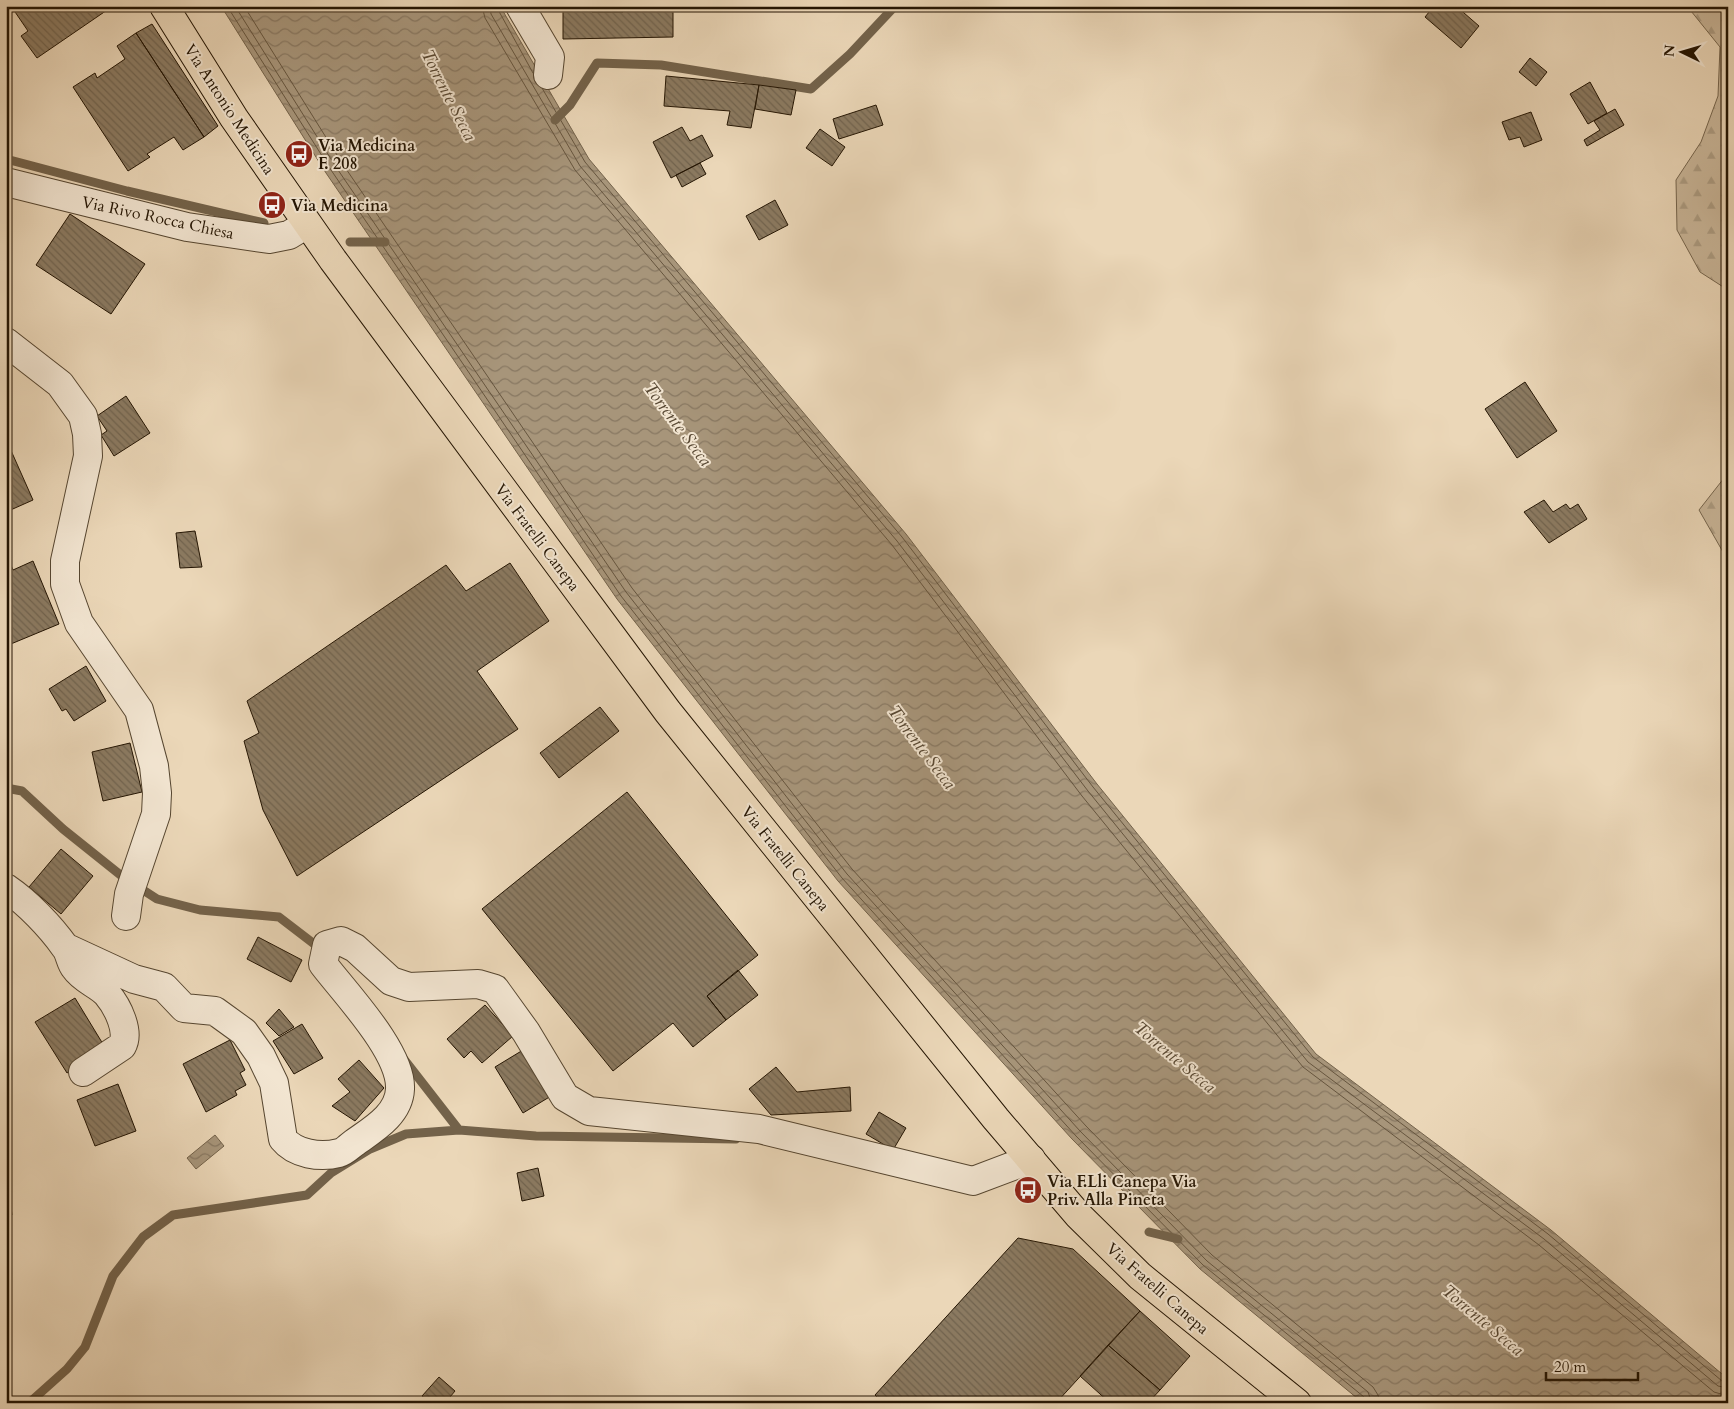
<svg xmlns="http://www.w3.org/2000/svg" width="1734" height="1409" viewBox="0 0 1734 1409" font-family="Cardo,serif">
	<defs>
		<pattern id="forest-firs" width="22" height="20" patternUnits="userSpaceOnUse" patternTransform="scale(1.25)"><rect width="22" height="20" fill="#c9b699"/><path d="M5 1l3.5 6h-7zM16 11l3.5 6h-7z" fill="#ac9c82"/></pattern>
		<pattern id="water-waves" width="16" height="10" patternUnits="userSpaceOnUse" patternTransform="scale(1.25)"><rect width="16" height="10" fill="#a7957a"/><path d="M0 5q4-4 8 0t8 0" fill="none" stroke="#887862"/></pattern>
		<pattern id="building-back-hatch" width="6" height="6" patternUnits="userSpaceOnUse" patternTransform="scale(1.25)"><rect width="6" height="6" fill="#8b7a61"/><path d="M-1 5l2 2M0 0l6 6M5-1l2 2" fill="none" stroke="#71634e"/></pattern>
	</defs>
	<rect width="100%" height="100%" fill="#ebd7b8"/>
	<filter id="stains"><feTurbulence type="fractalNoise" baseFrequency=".004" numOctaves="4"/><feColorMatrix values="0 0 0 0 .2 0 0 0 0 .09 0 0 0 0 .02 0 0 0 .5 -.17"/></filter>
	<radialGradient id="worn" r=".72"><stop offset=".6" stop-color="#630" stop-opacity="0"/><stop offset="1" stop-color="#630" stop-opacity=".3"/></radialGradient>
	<path fill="url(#forest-firs)" stroke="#76664e" d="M1675 6H1728V290L1700 272 1677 230 1676 180 1701 142 1718 96 1720 47 1691 11Z
		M1728 473V556L1723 552 1699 510Z"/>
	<path fill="url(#water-waves)" stroke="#73624a" d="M221 6H500L589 159 906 534 1097 784 1316 1054 1551 1230 1728 1379V1403H1363L1200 1269 1072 1139 838 881 617 599 326 173Z
		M215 1135 224 1146 196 1169 187 1158Z"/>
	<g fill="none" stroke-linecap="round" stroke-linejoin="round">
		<path stroke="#66553e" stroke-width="1" d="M227 6 331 170 621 596 842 878 1076 1136 1203 1265 1364 1397 1366 1403
			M235 6 336 167 626 592 847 874 1080 1131 1207 1261 1368 1392 1372 1403
			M244 6 342 163 632 588 852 869 1086 1126 1212 1255 1373 1387 1378 1395 1380 1403
			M482 6 485 18 575 170 892 545 1082 796 1303 1067 1539 1245 1714 1392 1728 1396
			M490 6 491 14 580 166 897 541 1088 791 1308 1062 1544 1239 1718 1386 1728 1388
			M496 6 533 73
			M542 88 585 162 902 537 1093 787 1313 1057 1548 1234 1722 1381 1728 1382"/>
		<path stroke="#73624a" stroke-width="9" d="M555 120 570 105 597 63 661 65 811 89 850 54 895 6
			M6 159 127 191 264 223
			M350 242H385
			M6 788 22 791 63 829 123 877 157 899 200 910 279 917 322 950
			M403 1058 459 1130
			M1149 1232 1178 1239
			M29 1403 67 1369 85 1347 113 1276 143 1237 173 1215 307 1195 331 1173 370 1149 406 1134 459 1130 536 1136 736 1139"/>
	</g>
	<path fill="url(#building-back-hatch)" stroke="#241503" d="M11 6H113L37 58 21 36 28 31Z
		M563 6H592V12H623V6H673V37L563 39Z
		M1434 6H1456L1479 26 1461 48 1425 17Z
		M152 24 218 126 204 137 136 33Z
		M136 33 204 137 183 150 174 137 147 154 150 157 128 171 73 87 95 73 97 78 125 59 117 46Z
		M1530 58 1547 72 1536 86 1519 72Z
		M666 76 759 85 751 128 727 125 730 111 664 106Z
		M1590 82 1607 113 1588 124 1570 94Z
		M759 85 796 90 791 115 755 109Z
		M876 105 883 125 839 139 833 119Z
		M1615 109 1624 125 1587 146 1584 140 1600 130 1594 121Z
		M1531 112 1542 140 1524 147 1520 137 1509 140 1502 122Z
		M682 127 690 141 702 135 713 156 671 178 653 142Z
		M820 129 845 147 832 166 806 148Z
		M700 163 706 174 682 187 676 175Z
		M775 200 788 225 759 240 746 216Z
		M70 214 145 264 111 314 36 265Z
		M1525 382 1557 431 1517 458 1485 409Z
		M126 396 150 433 114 456 101 435 107 431 97 416Z
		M9 446 33 500 6 512V447Z
		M1544 500 1553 512 1566 504 1570 509 1578 504 1587 519 1549 543 1524 512Z
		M195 531 202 567 180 568 176 533Z
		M33 561 59 624 6 646V567L11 565 13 570Z
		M510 563 549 621 477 671 518 729 297 876 263 810 244 741 259 733 247 701 446 565 466 591Z
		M86 666 106 701 74 721 66 709 62 711 49 689Z
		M600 707 619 731 559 778 540 753Z
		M130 743 142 792 103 801 92 752Z
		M627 792 758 955 707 996 726 1020 693 1047 673 1023 613 1071 482 909Z
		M61 849 93 876 61 914 29 887Z
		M258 937 302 960 291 982 247 959Z
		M738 970 758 995 726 1020 707 996Z
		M75 998 106 1049 67 1073 35 1022Z
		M485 1005 513 1036 482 1063 471 1051 464 1058 447 1039Z
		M279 1009 294 1027 279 1036 266 1023Z
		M302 1024 323 1058 294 1074 273 1041Z
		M230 1040 245 1070 240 1073 246 1085 235 1091 237 1095 206 1112 183 1064Z
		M528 1047 556 1093 523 1113 495 1067Z
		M359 1060 384 1088 355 1121 332 1106 350 1092 338 1079Z
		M776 1067 797 1092 850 1087 851 1111 771 1115 749 1089Z
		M118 1084 136 1131 95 1146 77 1100Z
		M879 1112 906 1128 893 1150 866 1134Z
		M6 1166 12 1215 6 1216Z
		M538 1168 544 1196 522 1201 517 1173Z
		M1018 1238 1073 1249 1140 1311 1056 1403H883L875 1395Z
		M1140 1311 1190 1356 1160 1390 1108 1345Z
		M1108 1345 1160 1390 1148 1403H1110L1080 1376Z
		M439 1377 455 1391 445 1403H430L422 1396Z"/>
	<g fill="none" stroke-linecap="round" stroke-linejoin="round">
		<defs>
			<path id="minor" d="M520 6 550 57 548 75
				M6 182 187 227 269 239 289 235 307 224
				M6 342 60 384 83 416 87 434 88 456 65 561V584L79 623 139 710 154 766 157 793 156 814 129 894 126 916
				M6 888C28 903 50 926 65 947 70 953 70 962 75 968 83 980 98 984 107 994 118 1007 130 1032 122 1046L83 1072
				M67 948 134 979 164 987 184 1008 215 1011 244 1032 261 1056 274 1083 283 1139C295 1154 320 1158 339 1153 344 1152 350 1146 354 1143 372 1130 399 1115 400 1089 402 1052 345 993 323 964L327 945 341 941 355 948 391 981 409 987 478 984 495 989 526 1032 565 1097 589 1111 759 1129 973 1181 1031 1159"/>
			<path id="major" d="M164 6 234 118 333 260 668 712 996 1119 1078 1215 1140 1276 1297 1403"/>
		</defs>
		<use href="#minor" stroke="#564630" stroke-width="30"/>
		<use href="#major" stroke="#241503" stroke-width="30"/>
		<use href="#minor" stroke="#f2e5d1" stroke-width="28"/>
		<use href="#major" stroke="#ebd7b8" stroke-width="28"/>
	</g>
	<defs>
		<symbol id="bus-disc" viewBox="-11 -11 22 22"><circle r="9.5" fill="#8f2418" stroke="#f2e5d1"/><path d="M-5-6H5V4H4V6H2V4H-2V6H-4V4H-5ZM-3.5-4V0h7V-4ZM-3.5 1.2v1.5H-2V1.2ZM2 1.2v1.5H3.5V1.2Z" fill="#fff"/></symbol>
	</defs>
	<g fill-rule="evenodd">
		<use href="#bus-disc" x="283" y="138" width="32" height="32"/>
		<use href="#bus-disc" x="256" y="189" width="32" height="32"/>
		<use href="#bus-disc" x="1012" y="1174" width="32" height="32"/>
	</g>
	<g text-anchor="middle" stroke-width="4" stroke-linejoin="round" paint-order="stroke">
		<g font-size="16" fill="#241503" stroke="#f2e5d1">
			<text transform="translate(230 109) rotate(57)" y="6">Via Antonio Medicina</text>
			<text transform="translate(158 217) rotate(12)" y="6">Via Rivo Rocca Chiesa</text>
			<text transform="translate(538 537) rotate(53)" y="6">Via Fratelli Canepa</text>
			<text transform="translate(786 858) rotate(51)" y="6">Via Fratelli Canepa</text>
			<text transform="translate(1158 1288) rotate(41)" y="6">Via Fratelli Canepa</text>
		</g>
		<g font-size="16" font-weight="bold" fill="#241503" stroke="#f2e5d1" text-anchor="start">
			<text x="318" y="151">Via Medicina<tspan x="318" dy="18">F. 208</tspan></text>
			<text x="291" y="211">Via Medicina</text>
			<text x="1047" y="1187">Via F.Lli Canepa Via<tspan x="1047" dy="18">Priv. Alla Pineta</tspan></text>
		</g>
		<g font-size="18" font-style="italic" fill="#584833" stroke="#f2e5d1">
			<text transform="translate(449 95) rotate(63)" y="6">Torrente Secca</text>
			<text transform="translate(678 424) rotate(53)" y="6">Torrente Secca</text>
			<text transform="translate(922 747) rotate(53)" y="6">Torrente Secca</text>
			<text transform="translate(1175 1057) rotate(40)" y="6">Torrente Secca</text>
			<text transform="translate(1483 1320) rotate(40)" y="6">Torrente Secca</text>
		</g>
	</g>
	<rect width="1734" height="1409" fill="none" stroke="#ebd7b8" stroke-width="25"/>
	<rect x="8" y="8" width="1719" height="1394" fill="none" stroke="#241503" stroke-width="2.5"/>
	<rect x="12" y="12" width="1709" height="1384" fill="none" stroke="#241503"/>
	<g transform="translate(1682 52) rotate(275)" stroke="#f2e5d1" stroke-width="4" paint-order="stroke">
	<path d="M0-4L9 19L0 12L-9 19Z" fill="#241503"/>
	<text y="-8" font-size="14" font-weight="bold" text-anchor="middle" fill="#241503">N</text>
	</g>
	<path d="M1546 1372v8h92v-8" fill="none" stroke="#241503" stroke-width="2.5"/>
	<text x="1554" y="1372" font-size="15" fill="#241503" stroke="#f2e5d1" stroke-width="4" paint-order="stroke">20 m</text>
	<rect width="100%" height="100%" filter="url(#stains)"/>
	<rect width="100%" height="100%" fill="url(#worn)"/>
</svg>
